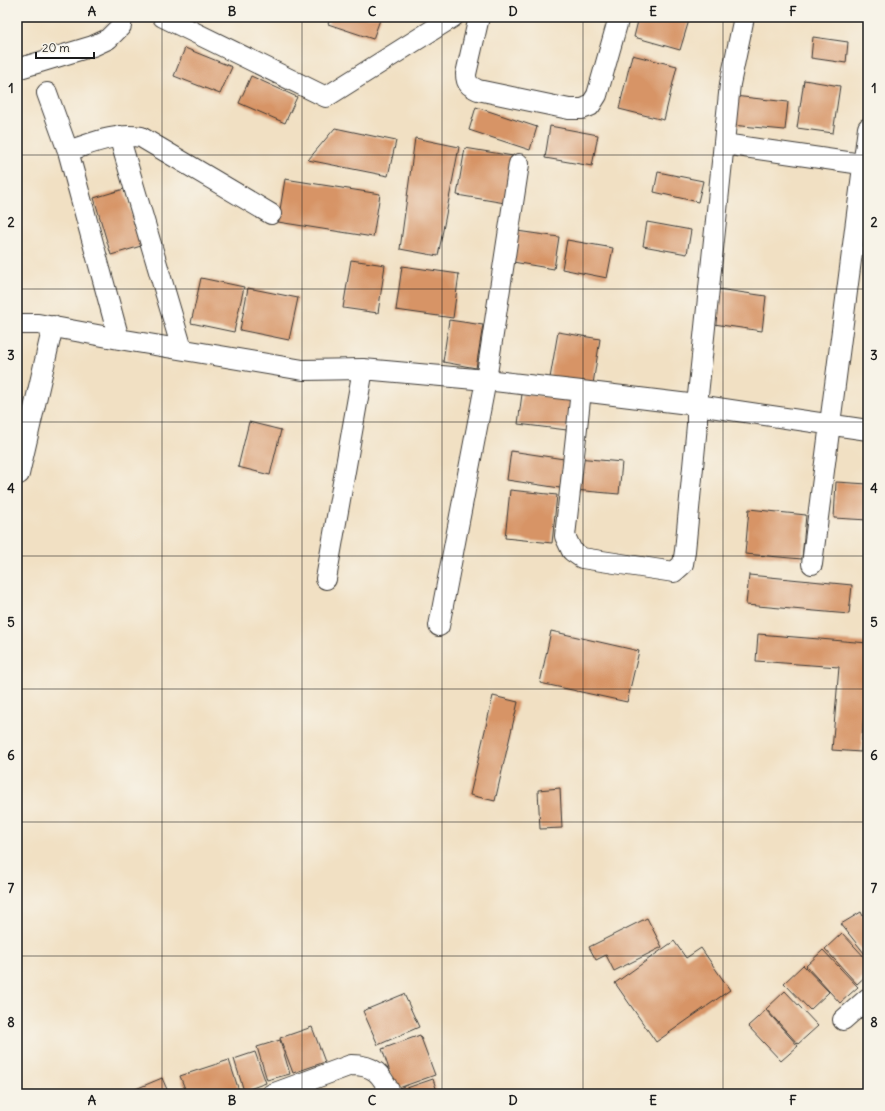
<svg xmlns="http://www.w3.org/2000/svg" width="885" height="1111" viewBox="0 0 885 1111" font-family="Delius,sans-serif">
	<rect width="100%" height="100%" fill="#f7f3e8"/>
	<filter id="ink" filterUnits="userSpaceOnUse"><feTurbulence type="fractalNoise" baseFrequency=".025" numOctaves="2"/><feDisplacementMap in="SourceGraphic" scale="8" xChannelSelector="R" yChannelSelector="G"/><feConvolveMatrix kernelMatrix="1 2 1 2 8 2 1 2 1" color-interpolation-filters="sRGB"/></filter>
	<filter id="wash" filterUnits="userSpaceOnUse"><feTurbulence type="fractalNoise" baseFrequency=".012" numOctaves="4" result="noise"/><feDisplacementMap in="SourceGraphic" scale="16" xChannelSelector="R" yChannelSelector="G"/><feGaussianBlur stdDeviation="0.9" result="paint"/><feColorMatrix in="noise" values="0 0 0 0 0 0 0 0 0 0 0 0 0 0 0 0 0 1.4 0 .05"/><feComposite in="paint" operator="in"/></filter>
	<g filter="url(#wash)">
		<rect width="100%" height="100%" fill="#f1e0c3"/>
		<g id="blocks">
			<path fill="#d79466" d="M331 17H381L373 39 328 24Z
				M639 17H690L680 50 634 37Z
				M813 37 848 42 846 63 811 58Z
				M185 48 232 67 220 94 174 76Z
				M632 55 677 66 664 120 619 109Z
				M251 76 297 97 285 123 239 103Z
				M804 80 840 86 833 133 797 128Z
				M734 96 788 102 785 130 731 125Z
				M476 107 537 127 530 150 469 130Z
				M550 126 598 135 592 166 545 158Z
				M335 128 396 141 388 176 308 160Z
				M415 138 459 147 438 256 400 249Z
				M465 148 513 156 505 203 457 195Z
				M658 172 703 181 698 202 654 192Z
				M285 179 380 194 373 237 278 222Z
				M124 189 141 246 111 255 94 198Z
				M647 222 691 230 687 254 643 246Z
				M517 231 559 237 554 269 513 262Z
				M567 240 613 248 607 278 562 269Z
				M351 260 385 265 378 313 343 308Z
				M402 266 459 274 453 318 396 310Z
				M201 278 244 287 234 332 191 323Z
				M248 288 298 298 289 340 240 330Z
				M711 288 766 296 762 331 707 323Z
				M449 320 483 325 476 368 443 362Z
				M558 332 600 339 593 384 550 378Z
				M522 394 570 399 567 430 518 424Z
				M249 422 281 430 270 475 238 467Z
				M511 451 564 459 560 488 507 480Z
				M577 458 622 462 619 494 574 490Z
				M836 482 868 484V520L834 518Z
				M510 490 557 495 552 543 505 538Z
				M749 509 806 515 802 559 745 554Z
				M749 575 852 585 849 614 746 605Z
				M551 631 639 651 627 702 540 683Z
				M758 634 868 643V659L861 752 832 750 839 667 756 661Z
				M493 696 518 702 495 801 470 795Z
				M560 788 562 828 540 829 538 790Z
				M861 912 868 926V958L841 924Z
				M647 918 662 947 614 971 606 955 596 960 589 947Z
				M842 933 868 961V974L857 984 825 949Z
				M674 941 686 958 701 948 730 990 656 1042 615 983Z
				M823 950 858 987 840 1003 806 966Z
				M803 965 829 992 810 1010 784 983Z
				M785 991 818 1026 798 1044 766 1009Z
				M404 994 419 1027 378 1045 363 1011Z
				M766 1010 798 1046 781 1061 748 1026Z
				M312 1027 325 1062 293 1073 280 1038Z
				M420 1035 435 1075 396 1089 382 1049Z
				M280 1040 290 1074 267 1080 257 1047Z
				M255 1052 266 1083 244 1091 234 1059Z
				M229 1060 240 1094H187L180 1076Z
				M162 1078 169 1094H124Z
				M433 1079 438 1094H399L398 1091Z"/>
		</g>
	</g>
	<g filter="url(#ink)">
		<use href="#blocks" fill-opacity="0" stroke="#3c3935" stroke-width="1"/>
		<g fill="none" stroke-linecap="round" stroke-linejoin="round">
			<defs>
				<path id="street" d="M163 17 326 97 453 17
					M479 17 466 74C466 84 470 86 478 90L569 109H582L590 106 597 95 619 17
					M17 69 93 46 108 39 121 26 122 17
					M47 93 68 151 119 339
					M119 136 182 349
					M724 144 868 165
					M68 151C93 143 114 133 141 137L271 214
					M519 164 486 380 581 391 565 536 572 551 582 558 674 572 683 564 685 551 697 425V405L730 84 744 17
					M17 324H38L119 339 303 370 363 369 486 380 439 626
					M581 391 697 405 868 430
					M19 474 53 326
					M812 564 868 128
					M326 579 363 369
					M843 1020 868 998
					M272 1094 351 1065C375 1065 381 1074 391 1094"/>
			</defs>
			<use href="#street" stroke="#3c3935" stroke-width="22"/>
			<use href="#street" stroke="#fff" stroke-width="20"/>
		</g>
	</g>
	<path fill="none" stroke="#1c1c1c" stroke-width="1" stroke-opacity="0.55" d="M162 17V1094M302 17V1094M442 17V1094M583 17V1094M723 17V1094M17 155H868M17 289H868M17 422H868M17 556H868M17 689H868M17 822H868M17 956H868"/>
	<rect width="885" height="1111" fill="none" stroke="#f7f3e8" stroke-width="44"/>
	<path d="M36 52v6h58v-6" fill="none" stroke="#1c1c1c" stroke-width="2"/>
	<text x="42" y="52" font-size="12" fill="#1c1c1c" stroke="#f7f3e8" stroke-width="3" paint-order="stroke">20 m</text>
	<rect x="22" y="22" width="841" height="1067" fill="none" stroke="#1c1c1c" stroke-width="1.5"/>
	<g font-size="13" text-anchor="middle" font-weight="bold" fill="#1c1c1c">
		<text x="92" y="16">A</text>
		<text x="232" y="16">B</text>
		<text x="372" y="16">C</text>
		<text x="513" y="16">D</text>
		<text x="653" y="16">E</text>
		<text x="793" y="16">F</text>
		<text x="11" y="93">1</text>
		<text x="874" y="93">1</text>
		<text x="11" y="227">2</text>
		<text x="874" y="227">2</text>
		<text x="11" y="360">3</text>
		<text x="874" y="360">3</text>
		<text x="11" y="493">4</text>
		<text x="874" y="493">4</text>
		<text x="11" y="627">5</text>
		<text x="874" y="627">5</text>
		<text x="11" y="760">6</text>
		<text x="874" y="760">6</text>
		<text x="11" y="893">7</text>
		<text x="874" y="893">7</text>
		<text x="11" y="1027">8</text>
		<text x="874" y="1027">8</text>
		<text x="92" y="1105">A</text>
		<text x="232" y="1105">B</text>
		<text x="372" y="1105">C</text>
		<text x="513" y="1105">D</text>
		<text x="653" y="1105">E</text>
		<text x="793" y="1105">F</text>
	</g>
</svg>
